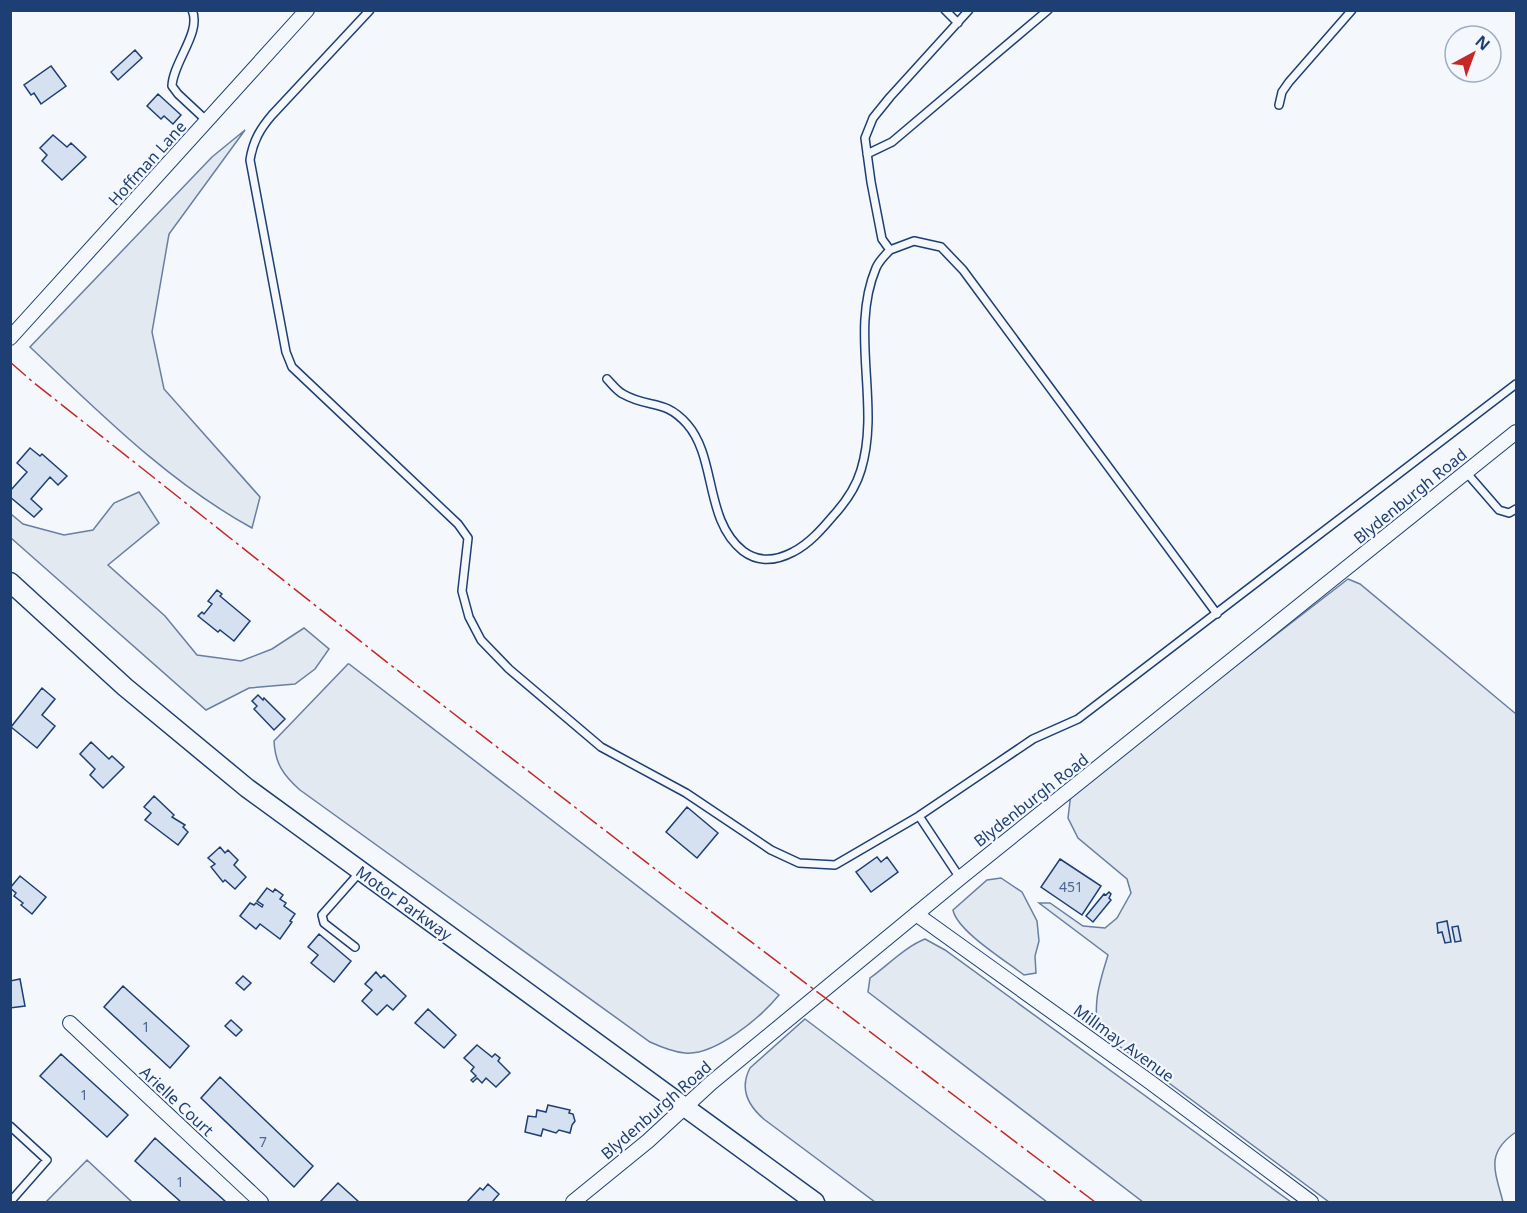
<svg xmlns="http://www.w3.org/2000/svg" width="1527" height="1213" viewBox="0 0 1527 1213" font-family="'Noto Sans',sans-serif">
	<rect width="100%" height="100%" fill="#f4f7fb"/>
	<path fill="#e3e9f0" stroke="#687fa3" stroke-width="1.5" d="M245 130 169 234 152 332 164 389 260 497 252 528C168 482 99 412 30 347L212 157Z
		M139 492 159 523 108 565 165 616 197 655 241 661 272 649 304 628 329 649 315 669 295 684 249 688 206 710 11 538V514L23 524 64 535 93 530 114 503Z
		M1348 579 1360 584 1516 714V1132C1485 1153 1495 1171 1503 1202H1329L1099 1031C1092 1004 1100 981 1108 955L1039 903H1050L1083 926 1105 928 1117 918 1131 893 1127 879 1078 838 1068 818 1071 793Z
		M348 664H349L779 995C761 1017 715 1056 685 1053 673 1052 661 1047 650 1042L300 790C283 775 275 763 274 741Z
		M1001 878 1022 892 1037 921 1039 941 1035 956 1036 973 1024 975C1006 961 957 931 953 910L987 880Z
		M925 939 945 950 1291 1202H1143L868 992 870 978C888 965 905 947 925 939Z
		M805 1019 1047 1202H875L765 1120C748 1106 739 1089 750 1068Z
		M87 1160 132 1202H46Z"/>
	<path fill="#d5e0f0" stroke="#1d3f73" stroke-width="1.5" d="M135 50 142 58 118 80 111 72Z
		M51 66 66 86 41 104 34 93 31 95 24 85Z
		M158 94 181 115 173 124 164 116 161 119 147 106Z
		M53 135 67 147 71 143 86 157 62 180 42 161 47 155 40 148Z
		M30 448 40 456 42 454 67 476 58 485 50 477 31 499 42 509 34 517 10 497V491L27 472 17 463Z
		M217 590 222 594 220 596 250 621 234 641 220 630 218 632 198 616 202 612 204 614 212 604 208 601Z
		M42 688 55 699 42 715 55 726 37 748 11 727Z
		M258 695 263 700 264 698 285 719 274 730 254 709 257 706 252 701Z
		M91 742 109 759 112 756 124 767 103 788 90 775 95 769 80 754Z
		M154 796 174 815 172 817 185 825 183 827 188 832 178 845 145 820 151 813 144 807Z
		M687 807 718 833 697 858 666 832Z
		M220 847 225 853 228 850 238 860 234 865 246 877 235 889 225 880 223 882 211 867 215 864 208 858Z
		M877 857 881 862 887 857 898 872 871 892 856 872Z
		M1060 859 1101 886 1082 915 1041 887Z
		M20 876 46 897 32 914 21 905 23 903 14 896 16 893 10 888Z
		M267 888 273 892 275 889 283 895 280 899 286 903 284 906 295 914 290 921 292 922 280 939 260 924 256 929 240 916 250 903 254 905 256 903 262 907 263 905 257 901Z
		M1109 892 1111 894 1109 898 1111 900 1093 922 1086 916 1104 894 1106 895Z
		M1447 921 1451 942 1445 943 1442 932 1438 933 1437 923Z
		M1458 926 1461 941 1455 942 1452 927Z
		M319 934 351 961 334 982 311 963 318 955 308 947Z
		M376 972 381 978 384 975 406 996 393 1010 387 1005 377 1015 362 1001 372 990 365 984Z
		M243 976 251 983 244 990 236 983Z
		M20 979 25 1006 10 1008V981Z
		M123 986 189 1046 170 1068 104 1007Z
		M428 1009 456 1035 444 1048 415 1023Z
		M231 1020 242 1030 236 1036 225 1026Z
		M477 1045 492 1057 495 1054 500 1058 498 1061 510 1073 496 1087 486 1078 482 1083 477 1078 473 1082 471 1080 476 1076 471 1071 474 1067 464 1058Z
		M61 1054 128 1115 107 1137 40 1076Z
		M220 1077 313 1166 294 1187 201 1098Z
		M548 1105 570 1110 569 1113 573 1114 575 1121 572 1125 570 1133 559 1130 556 1133 543 1129 541 1136 525 1132 528 1116 536 1117 537 1110 546 1112Z
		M155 1138 226 1202H181L135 1161Z
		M338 1183 359 1202H320Z
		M488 1184 499 1194 493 1201 495 1202H467L480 1188 483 1190Z"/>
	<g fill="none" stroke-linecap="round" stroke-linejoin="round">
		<defs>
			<path id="lane" d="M192 10C202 32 173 62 172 86L178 94 207 121
				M370 10 272 115C260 129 253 141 250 160L286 352 292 367 458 524 468 538 462 591 469 617 481 640 509 669 601 747 686 793 771 850 799 863 835 865 919 816 1033 739 1078 719 1516 384
				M945 10 958 23
				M1279 105 1282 92 1289 82 1352 10
				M867 154 892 142 1048 10
				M890 250 914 241 941 247 963 270 1217 614
				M607 379C612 384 617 391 623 394 649 409 664 398 687 424 717 458 704 520 743 551 759 563 776 561 793 552 809 544 822 529 833 516 845 503 856 487 861 470 881 405 849 332 876 268 879 261 885 255 890 250L882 239 871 182 865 138 873 118 890 97 969 10
				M1466 472 1499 510 1509 513 1516 509
				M919 816 960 878
				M355 947 324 923 322 915 360 872
				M10 1126 47 1160 10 1202"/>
			<path id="street" d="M10 338 307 10
				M916 914 1150 1082 1311 1202
				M70 1023 261 1202
				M573 1202 648 1141 711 1083 960 878 1516 432"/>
			<path id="secondary" d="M10 582 125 687 247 788 815 1202"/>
		</defs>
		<use href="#lane" stroke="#1d3f73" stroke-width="10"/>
		<use href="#street" stroke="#1d3f73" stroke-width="16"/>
		<use href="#secondary" stroke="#1d3f73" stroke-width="21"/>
		<use href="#lane" stroke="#f4f7fb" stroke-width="7"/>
		<use href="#street" stroke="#f4f7fb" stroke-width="14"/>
		<use href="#secondary" stroke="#f4f7fb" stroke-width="18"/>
		<path stroke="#c62828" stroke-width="1.5" stroke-dasharray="21 4.5 3 4.5" stroke-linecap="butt" d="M10 362 33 382 388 663 672 882 1095 1202"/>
	</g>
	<g text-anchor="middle" stroke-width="4.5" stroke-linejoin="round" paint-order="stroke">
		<g font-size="14" fill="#4b6792">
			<text x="1071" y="892">451</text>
			<text x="146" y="1032">1</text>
			<text x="84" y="1100">1</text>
			<text x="263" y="1147">7</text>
			<text x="180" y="1187">1</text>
		</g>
		<g font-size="16" fill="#1d3f73" stroke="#f4f7fb">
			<text transform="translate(147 163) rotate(-48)" y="6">Hoffman Lane</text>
			<text transform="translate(1410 496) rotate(-39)" y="6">Blydenburgh Road</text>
			<text transform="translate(1031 800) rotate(-38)" y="6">Blydenburgh Road</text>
			<text transform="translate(404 903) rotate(36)" y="6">Motor Parkway</text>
			<text transform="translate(1124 1043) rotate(36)" y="6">Millmay Avenue</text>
			<text transform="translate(177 1101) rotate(43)" y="6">Arielle Court</text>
			<text transform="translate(656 1110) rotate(-41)" y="6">Blydenburgh Road</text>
		</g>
	</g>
	<rect width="1527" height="1213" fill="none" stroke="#1d3f73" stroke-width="24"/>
	<g transform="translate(1473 54) rotate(41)"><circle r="28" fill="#f4f7fb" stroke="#9eadc5" stroke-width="1.5"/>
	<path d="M0-4.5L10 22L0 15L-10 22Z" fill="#c62828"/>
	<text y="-9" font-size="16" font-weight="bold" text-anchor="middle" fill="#1d3f73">N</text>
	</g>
</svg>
